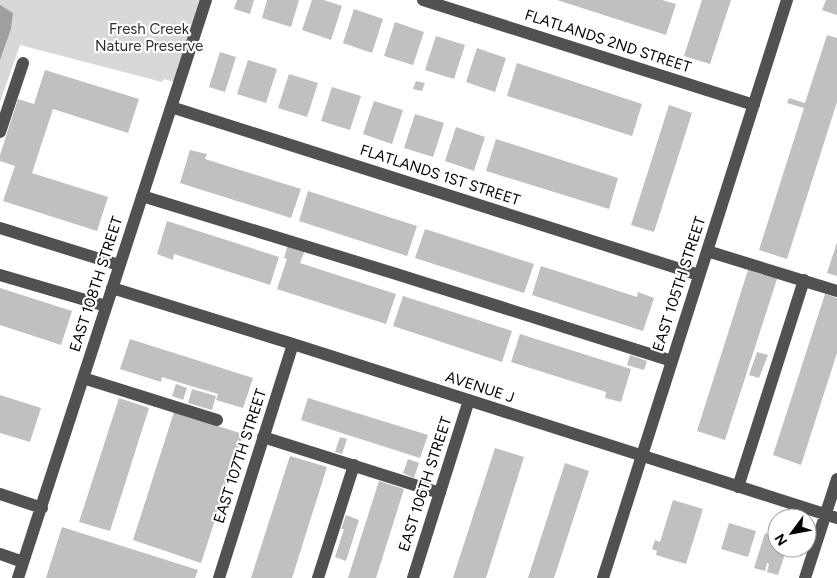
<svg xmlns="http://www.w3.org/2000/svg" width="837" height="578" viewBox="0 0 837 578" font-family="Figtree,sans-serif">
	<rect width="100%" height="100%" fill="#fff"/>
	<path fill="#d8d8d8" d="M0 0H205L178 83 164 79 162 82 20 45 0 102Z"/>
	<path fill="#9f9f9f" d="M0 5 13 13 11 29 0 60Z"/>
	<path fill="#c0c0c0" d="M237 0H254L250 14 234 9Z
		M267 0H299L291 27 262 18Z
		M312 0H324L342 6 331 40 302 30Z
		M557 0H662L676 4 666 35Z
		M702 0H731L710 64 684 56Z
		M826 0H837V15L822 10Z
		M354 9 383 19 372 53 343 43Z
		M395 22 424 32 413 65 384 56Z
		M827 35 837 38V102L787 259 759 250 804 108 787 103 789 98 805 103Z
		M436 36 465 45 454 79 425 70Z
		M477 48 506 58 495 92 466 82Z
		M220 52 236 57 225 92 209 87Z
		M248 60 277 69 266 103 237 94Z
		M517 63 642 104 632 136 507 96Z
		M45 70 139 99 128 133 53 109 32 173 108 197 97 231 3 201 15 166 0 161V155L18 99 34 104Z
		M289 74 318 83 307 117 278 108Z
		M416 81 425 83 422 91 413 89Z
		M332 87 361 96 350 130 321 121Z
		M374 101 403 110 392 144 363 134Z
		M669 105 692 113 654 232 631 225Z
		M415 114 444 123 433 157 404 148Z
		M456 127 485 137 474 171 445 161Z
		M496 139 618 178 609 209 486 171Z
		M190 150 207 154 205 159 301 189 291 218 180 183Z
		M308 191 417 226 407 256 299 221Z
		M167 221 279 257 270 285 174 254 173 260 157 254Z
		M425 229 534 264 524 293 415 258Z
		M837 242V276L827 273Z
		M288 244 305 250 300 263 396 294 386 324 277 289 287 259 284 258Z
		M541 266 637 297 638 292 654 298 643 331 532 295Z
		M748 270 777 279 725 440 697 431Z
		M0 288 72 311 61 345 0 325Z
		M825 294 837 298V353L801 465 773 455Z
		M403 296 512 331 502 362 393 326Z
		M520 334 631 369 621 402 605 398 606 392 511 362Z
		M130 339 253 378 243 408 216 400 218 394 191 386 162 377 161 382 120 369Z
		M757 352 768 355 759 378 749 375Z
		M630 355 647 361 644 370 627 365Z
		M176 384 187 388 183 400 172 396Z
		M192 389 216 396 212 410 188 403Z
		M0 395 41 408 30 442 0 433Z
		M119 398 149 408 110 531 79 522Z
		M308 398 428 435 420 458 301 420Z
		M174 412 243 434 201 563 133 540Z
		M340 437 347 439 342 454 335 452Z
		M495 448 524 457 486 578H453Z
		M290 456 327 467 314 508 292 578H251Z
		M408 459 419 463 414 478 403 473Z
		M565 463 589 471 554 578H528Z
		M379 481 404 489 387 543 376 578H348Z
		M673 500 703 509 686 564 656 555 657 551 652 549 655 540 660 542Z
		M346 515 359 520 346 561 335 557 344 529H341Z
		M729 523 756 531 748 557 721 549Z
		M62 527 198 570 195 578H46Z
		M765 533 777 538V548H787L778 575 767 572 769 564 767 563 765 571 754 568Z"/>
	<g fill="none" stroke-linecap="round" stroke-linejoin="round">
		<path stroke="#515151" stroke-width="12" d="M423 0 754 105
			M171 107 699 275
			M0 132 23 63
			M142 196 393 273 672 361
			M0 228 119 265
			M707 251 837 291
			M0 275 106 306
			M112 288 293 344 837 518
			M83 378 217 420
			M263 437 440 493
			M738 487 804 280
			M0 494 42 508
			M0 554 23 562
			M18 578 206 0
			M219 578 293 344
			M318 578 354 465
			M413 578 469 400
			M603 578 787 0
			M805 578 837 479"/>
	</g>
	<g text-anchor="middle" stroke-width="4.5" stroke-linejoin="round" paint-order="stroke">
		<g font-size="15" fill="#2f2f2f" stroke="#fff">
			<text x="149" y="34">Fresh Creek<tspan x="149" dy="17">Nature Preserve</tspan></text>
		</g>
		<g font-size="15" fill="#000" stroke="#fff">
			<text transform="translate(608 41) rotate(18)" y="5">FLATLANDS 2ND STREET</text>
			<text transform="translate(440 175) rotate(18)" y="5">FLATLANDS 1ST STREET</text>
			<text transform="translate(96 284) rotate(-72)" y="5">EAST 108TH STREET</text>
			<text transform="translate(679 284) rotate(-72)" y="5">EAST 105TH STREET</text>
			<text transform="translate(480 387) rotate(18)" y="5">AVENUE J</text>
			<text transform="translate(240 456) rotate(-72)" y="5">EAST 107TH STREET</text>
			<text transform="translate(425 484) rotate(-72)" y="5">EAST 106TH STREET</text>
		</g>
	</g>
	<g transform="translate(792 533) rotate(238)"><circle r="24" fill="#ffffff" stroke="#999999"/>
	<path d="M0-4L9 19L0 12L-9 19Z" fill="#000000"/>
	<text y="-8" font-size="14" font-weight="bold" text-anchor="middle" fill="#000000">N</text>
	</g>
</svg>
